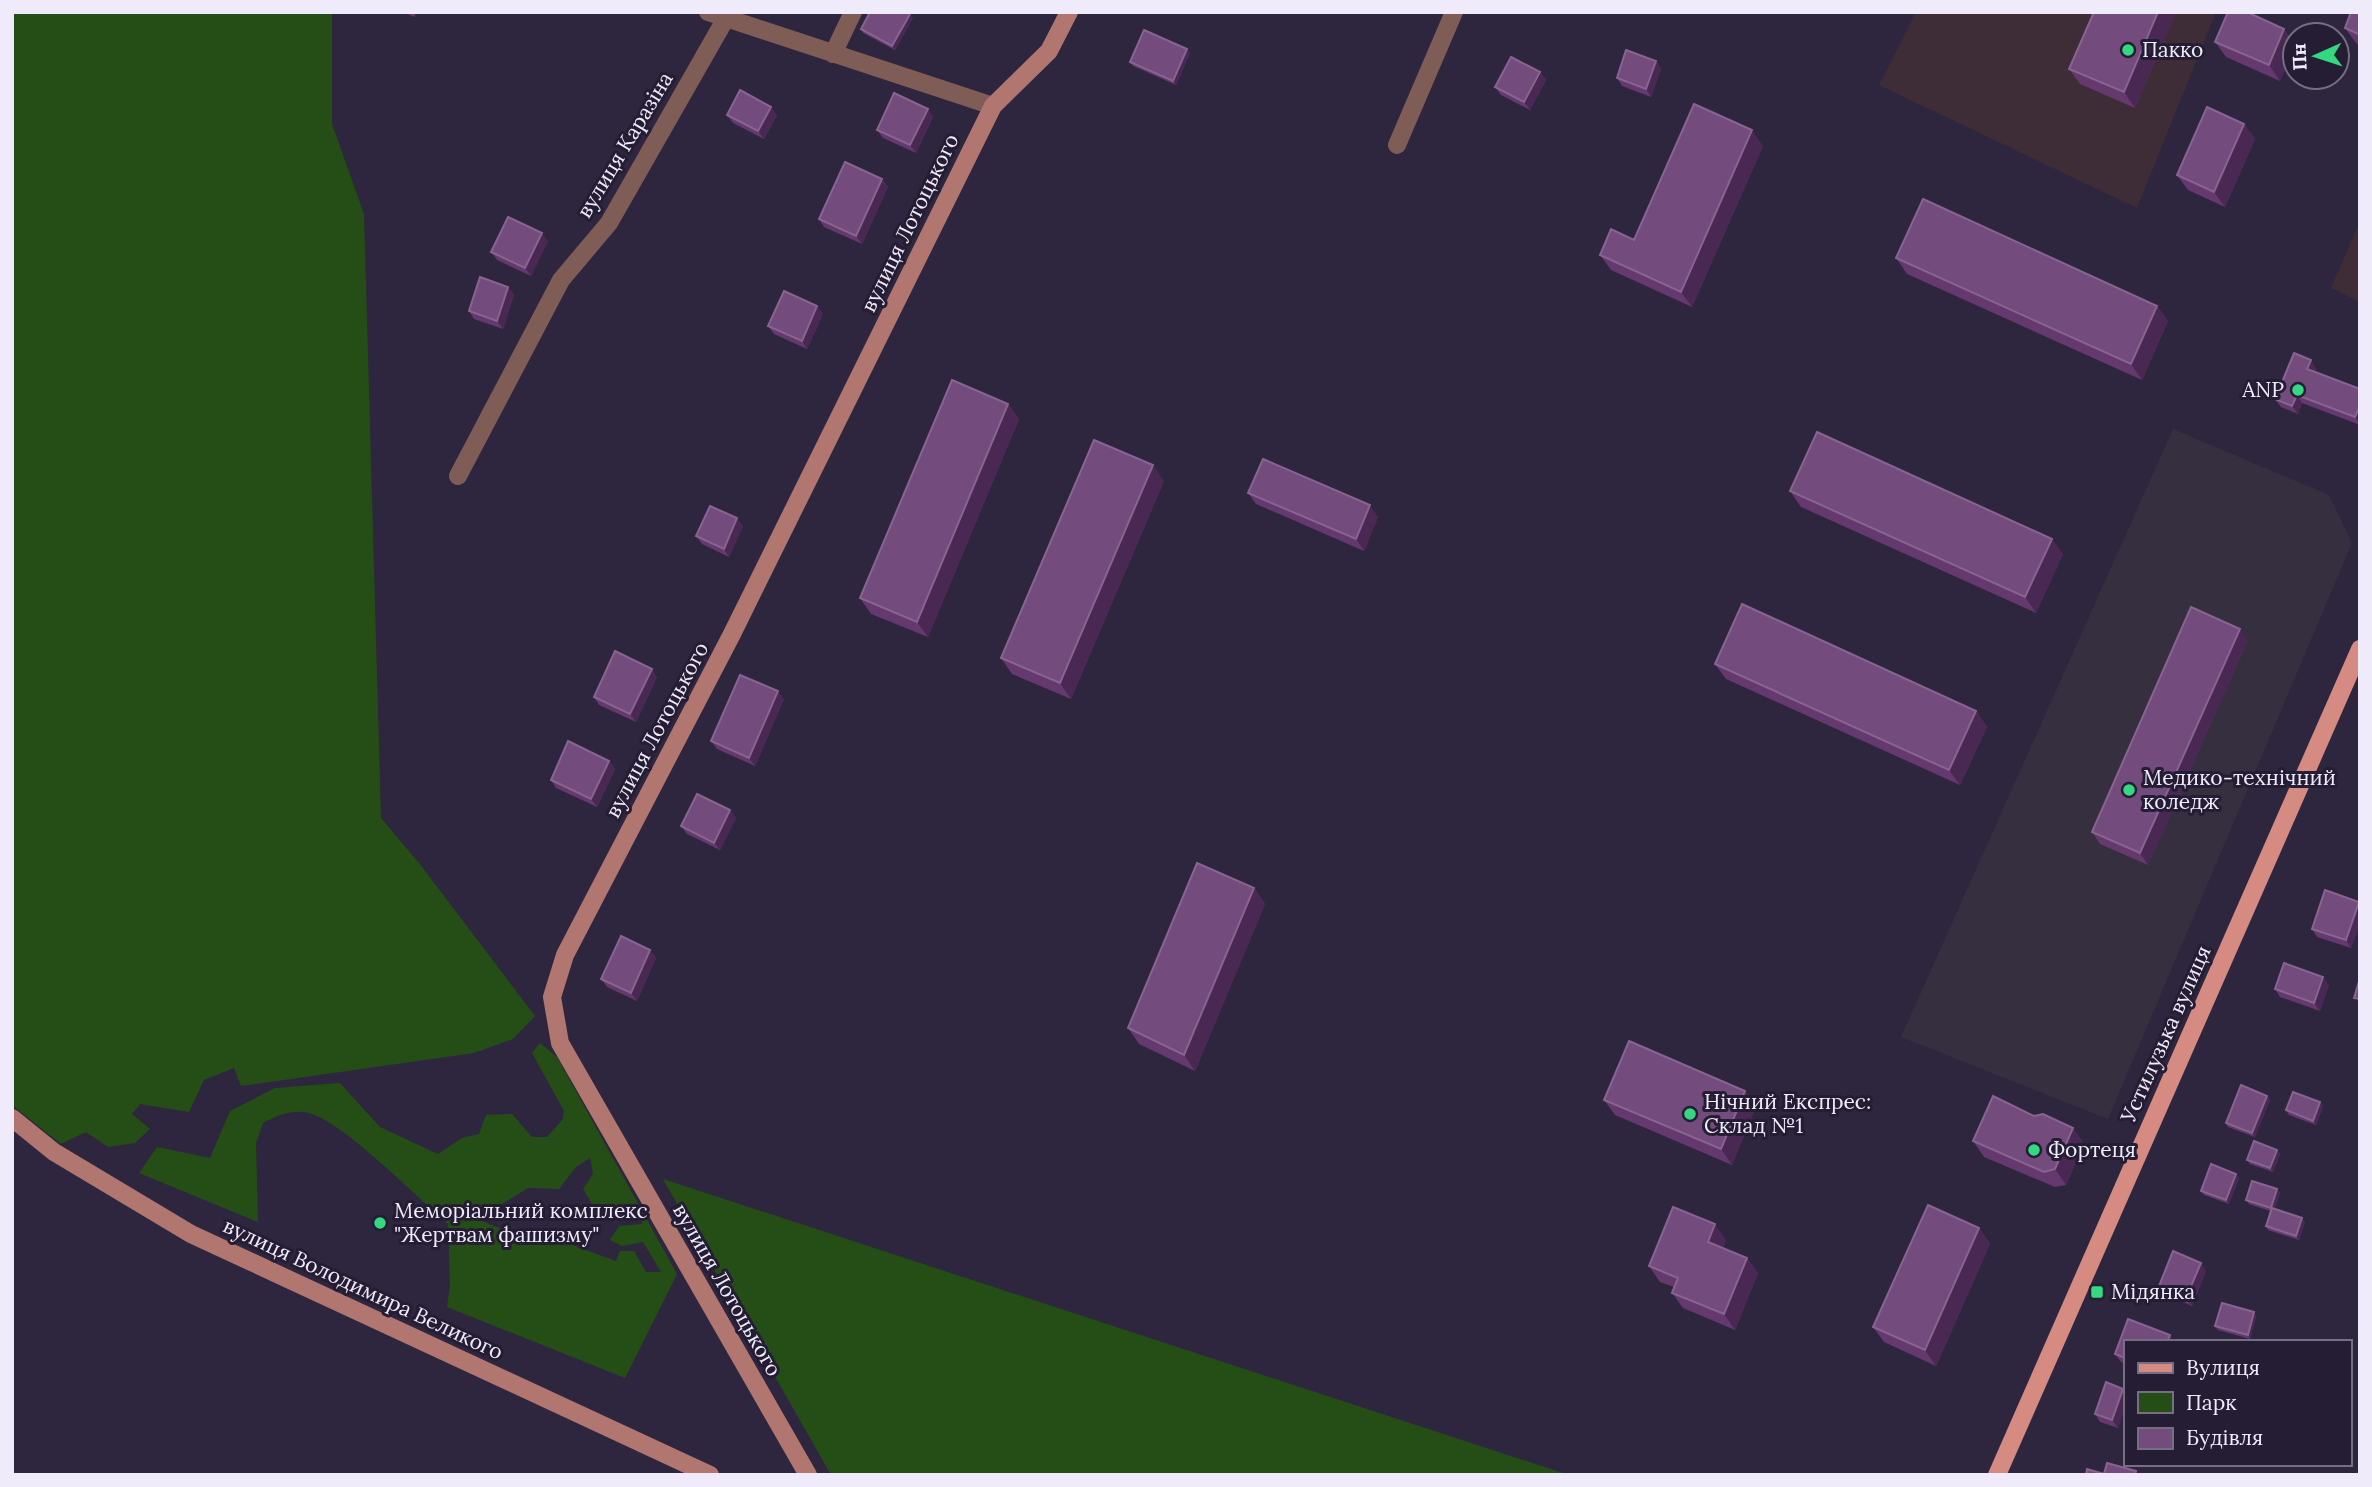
<svg xmlns="http://www.w3.org/2000/svg" width="2372" height="1487" viewBox="0 0 2372 1487" font-family="Lora,serif">
	<rect width="100%" height="100%" fill="#2e263e"/>
	<path fill="#3e2d37" d="M1916 12H2216L2137 208 1879 85Z
		M2360 221V302L2331 288Z"/>
	<path fill="#362f3f" d="M2173 429 2329 495 2352 543 2108 1119 1901 1037Z"/>
	<path fill="#254e16" fill-rule="evenodd" d="M12 12H332V124L364 214 381 818 419 863 535 1016 513 1039 474 1053 241 1086 234 1068 204 1080 189 1112 140 1104 132 1114 150 1129 135 1143 108 1147 86 1132 61 1144 12 1105Z
		M540 1043 557 1057 677 1274 625 1378 447 1307 450 1285 448 1224C419 1199 342 1121 309 1113 292 1109 278 1115 263 1123L256 1143 258 1222 139 1173 157 1147 210 1158 230 1111 275 1088 340 1083 380 1127 438 1154 462 1138 479 1134 486 1115 512 1114 532 1137H547L563 1119 564 1111 532 1053ZM590 1158 593 1174 583 1189 592 1204 632 1207 643 1224 619 1226 610 1240 622 1246 643 1242 661 1272H646L634 1251H620L616 1261 531 1230 509 1232 477 1219 528 1188 559 1189 576 1167Z
		M663 1179 1569 1475H831Z"/>
	<g fill="none" stroke-linecap="round" stroke-linejoin="round">
		<path stroke="#805c57" stroke-width="18" d="M708 12 993 106
			M833 54 853 12
			M1397 145 1454 12
			M458 476 561 280 609 223 726 18"/>
		<path stroke="#b0766f" stroke-width="18" d="M12 1118 54 1152 191 1234 710 1475
			M808 1475 560 1043 552 997 565 955 732 634 993 106 1049 51 1069 12"/>
		<path stroke="#d58b82" stroke-width="18" d="M1997 1475 2360 649"/>
	</g>
	<path fill="#65386e" d="M402 12H416L415 17Z
		M2094 12H2176L2135 108 2080 84 2069 69Z
		M2360 12V46L2356 43 2345 28Z
		M913 18 895 50 863 33 861 29Z
		M2284 29 2295 45 2280 81 2226 57 2215 42Z
		M1190 53 1176 85 1133 66 1130 62Z
		M1656 61 1661 69 1651 97 1622 86 1617 78Z
		M1540 72 1546 80 1530 110 1501 95 1495 87Z
		M727 115H777L764 139 733 123Z
		M933 117 916 153 883 138 877 130Z
		M2244 124 2255 139 2225 207 2188 190 2177 175Z
		M1763 146 1692 307 1611 270 1600 255 1634 240Z
		M882 179 888 187 862 244 824 227 819 219Z
		M548 241 531 276 497 260 491 252Z
		M1896 258 2157 306 2168 321 2142 380 1907 274Z
		M508 287 514 295 503 329 474 319 469 311Z
		M817 306 823 314 807 349 774 334 768 326Z
		M2316 368 2315 372 2360 389V425L2302 403 2298 414 2281 407 2275 399Z
		M1008 404 1019 419 928 637 871 614 860 598Z
		M1164 481 1071 699 1012 674 1001 658Z
		M1790 491 2063 554 2036 613 1801 507Z
		M1248 493 1378 517 1364 551 1256 504Z
		M743 526 729 557 702 544 696 536Z
		M2248 640 2148 865 2100 844 2092 832Z
		M1715 664 1976 711 1987 727 1960 785 1726 679Z
		M657 677 636 722 599 705 594 697Z
		M784 699 755 766 717 749 711 741Z
		M609 761 615 769 597 807 556 788 551 780Z
		M730 810 736 818 720 850 687 834 681 826Z
		M1254 888 1265 904 1195 1071 1139 1044 1128 1028Z
		M2359 902 2360 924 2351 948 2317 937 2312 929Z
		M650 950 656 958 637 1001 607 987 601 979Z
		M2329 985 2320 1011 2280 997 2275 989Z
		M1745 1091 1756 1106 1732 1165 1615 1115 1604 1100Z
		M2267 1096 2270 1100 2255 1137 2228 1127 2226 1123Z
		M2320 1102 2323 1106 2316 1125 2289 1115 2286 1110Z
		M2034 1116 2073 1128 2084 1144 2066 1185 2055 1187 1984 1157 1973 1141Z
		M2277 1150 2280 1154 2273 1172 2250 1164 2247 1160Z
		M2239 1178 2229 1204 2204 1195 2201 1191Z
		M2277 1189 2280 1193 2275 1209 2305 1222 2299 1240 2268 1230 2266 1226 2270 1211 2249 1204 2246 1200Z
		M1979 1228 1990 1244 1936 1366 1884 1342 1873 1327Z
		M1726 1240 1723 1248 1747 1258 1758 1273 1735 1330 1683 1308 1672 1293 1674 1287 1660 1282 1649 1266Z
		M2206 1271 2192 1306 2165 1294 2159 1286Z
		M2254 1312 2256 1316 2250 1339 2218 1330 2215 1326Z
		M2128 1319 2170 1335 2174 1342H2125V1364L2121 1362 2115 1354Z
		M2123 1389 2125 1392V1407L2118 1428 2100 1422 2095 1414Z"/>
	<path fill="#492854" d="M2158 12H2176L2135 108 2124 92Z
		M910 14 913 18 895 50 892 46Z
		M2284 29 2295 45 2280 81 2269 65Z
		M1187 49 1190 53 1176 85 1173 81Z
		M1656 61 1661 69 1651 97 1646 89Z
		M1540 72 1546 80 1530 110 1524 102Z
		M771 107 777 115 764 139 758 131Z
		M928 109 933 117 916 153 910 145Z
		M2244 124 2255 139 2225 207 2214 192Z
		M1752 130 1763 146 1692 307 1681 292Z
		M882 179 888 187 862 244 856 236Z
		M542 233 548 241 531 276 525 268Z
		M508 287 514 295 503 329 497 321Z
		M817 306 823 314 807 349 802 341Z
		M2157 306 2168 321 2142 380 2131 364Z
		M2311 360 2316 368 2313 377 2307 369Z
		M2297 395 2302 403 2298 414 2292 406Z
		M1008 404 1019 419 928 637 917 622Z
		M2360 406V424L2355 417Z
		M1153 465 1164 481 1071 699 1060 683Z
		M1370 505 1378 517 1364 551 1356 539Z
		M737 518 743 526 729 557 724 549Z
		M2052 539 2063 554 2036 613 2025 597Z
		M2240 629 2248 640 2148 865 2140 853Z
		M652 669 657 677 636 722 630 714Z
		M778 691 784 699 755 766 749 758Z
		M1976 711 1987 727 1960 785 1949 770Z
		M609 761 615 769 597 807 591 799Z
		M730 810 736 818 720 850 714 843Z
		M1254 888 1265 904 1195 1071 1184 1055Z
		M2359 902 2360 924 2351 948 2346 940Z
		M650 950 656 958 637 1001 631 993Z
		M2323 977 2329 985 2320 1011 2314 1003Z
		M1745 1091 1756 1106 1732 1165 1721 1149Z
		M2267 1096 2270 1100 2255 1137 2252 1133Z
		M2320 1102 2323 1106 2316 1125 2313 1121Z
		M2073 1128 2084 1144 2066 1185 2055 1169Z
		M2277 1150 2280 1154 2273 1172 2270 1168Z
		M2236 1174 2239 1178 2229 1204 2226 1200Z
		M2277 1189 2280 1193 2274 1212 2271 1208Z
		M2302 1218 2305 1222 2299 1240 2296 1236Z
		M1715 1224 1726 1240 1719 1257 1708 1242Z
		M1979 1228 1990 1244 1936 1366 1925 1350Z
		M1747 1258 1758 1273 1735 1330 1724 1314Z
		M2201 1263 2206 1271 2192 1306 2186 1298Z
		M2254 1312 2256 1316 2250 1339 2248 1335Z
		M2170 1335 2174 1342H2167Z
		M2123 1389 2125 1392V1407L2118 1428 2112 1420Z"/>
	<path fill="#744b7d" stroke="#886491" stroke-width="2" d="M870 12H907L910 14 892 46 861 29Z
		M2094 12H2158L2124 92 2069 69Z
		M2228 12H2247L2284 29 2269 65 2215 42Z
		M2351 12H2360V31L2358 34 2345 28Z
		M1144 30 1187 49 1173 81 1130 62Z
		M1626 50 1656 61 1646 89 1617 78Z
		M1511 57 1540 72 1524 102 1495 87Z
		M740 90 771 107 758 131 727 115Z
		M894 93 928 109 910 145 877 130Z
		M1694 104 1752 130 1681 292 1600 255 1611 229 1634 240Z
		M2207 107 2244 124 2214 192 2177 175Z
		M845 162 882 179 856 236 819 219Z
		M1923 199 2157 306 2131 364 1896 258Z
		M508 217 542 233 525 268 491 252Z
		M480 277 508 287 497 321 469 311Z
		M784 291 817 306 802 341 768 326Z
		M2294 353 2311 360 2307 369 2360 389V406L2355 417 2297 395 2292 406 2275 399Z
		M952 380 1008 404 917 622 860 598Z
		M1817 432 2052 539 2025 597 1790 491Z
		M1094 440 1153 465 1060 683 1001 658Z
		M1263 459 1370 505 1356 539 1248 493Z
		M710 506 737 518 724 549 696 536Z
		M1742 604 1976 711 1949 770 1715 664Z
		M2191 607 2240 629 2140 853 2092 832Z
		M615 651 652 669 630 714 594 697Z
		M740 675 778 691 749 758 711 741Z
		M568 741 609 761 591 799 551 780Z
		M697 794 730 810 714 843 681 826Z
		M1197 863 1254 888 1184 1055 1128 1028Z
		M2325 890 2359 902 2346 940 2312 929Z
		M621 936 650 950 631 993 601 979Z
		M2284 963 2323 977 2314 1003 2275 989Z
		M2360 978V999L2354 998Z
		M1629 1041 1745 1091 1721 1149 1604 1100Z
		M2241 1085 2267 1096 2252 1133 2226 1123Z
		M2293 1092 2320 1102 2313 1121 2286 1110Z
		M1993 1096 2034 1116 2043 1114 2073 1128 2055 1169 2044 1172 1973 1141Z
		M2254 1141 2277 1150 2270 1168 2247 1160Z
		M2211 1164 2236 1174 2226 1200 2201 1191Z
		M2252 1181 2277 1189 2271 1208 2246 1200Z
		M1928 1205 1979 1228 1925 1350 1873 1327Z
		M1673 1207 1715 1224 1708 1242 1747 1258 1724 1314 1672 1293 1678 1278 1649 1266Z
		M2272 1208 2302 1218 2296 1236 2266 1226Z
		M2173 1251 2201 1263 2186 1298 2159 1286Z
		M2222 1303 2254 1312 2248 1335 2215 1326Z
		M2128 1319 2170 1335 2167 1342H2125V1358L2115 1354Z
		M2106 1382 2123 1389 2112 1420 2095 1414Z
		M2107 1463 2136 1471 2135 1475H2086L2087 1469 2104 1474Z"/>
	<g fill="#33d881" stroke="#241d33" stroke-width="2.5">
		<circle cx="2128" cy="50" r="7"/>
		<circle cx="2298" cy="390" r="7"/>
		<circle cx="2129" cy="790" r="7"/>
		<circle cx="1690" cy="1114" r="7"/>
		<circle cx="2034" cy="1150" r="7"/>
		<circle cx="380" cy="1223" r="7"/>
		<rect x="2090" y="1285" width="14" height="14" rx="3.5"/>
	</g>
	<g text-anchor="middle" stroke-width="6" stroke-linejoin="round" paint-order="stroke">
		<g font-size="21" fill="#f0ebfb" stroke="#241d33" text-anchor="start">
			<text x="2142" y="57">Пакко</text>
			<text x="2284" y="397" text-anchor="end">ANP</text>
			<text x="2143" y="785">Медико-технічний<tspan x="2143" dy="24">коледж</tspan></text>
			<text x="1704" y="1109">Нічний Експрес:<tspan x="1704" dy="24">Склад №1</tspan></text>
			<text x="2048" y="1157">Фортеця</text>
			<text x="394" y="1218">Меморіальний комплекс<tspan x="394" dy="24">"Жертвам фашизму"</tspan></text>
			<text x="2111" y="1299">Мідянка</text>
		</g>
		<g font-size="21" fill="#f0ebfb" stroke="#241d33">
			<text transform="translate(625 145) rotate(-59)" y="7">вулиця Каразіна</text>
			<text transform="translate(910 223) rotate(-64)" y="7">вулиця Лотоцького</text>
			<text transform="translate(657 730) rotate(-62)" y="7">вулиця Лотоцького</text>
			<text transform="translate(2166 1034) rotate(-66)" y="7">Устилузька вулиця</text>
			<text transform="translate(363 1289) rotate(25)" y="7">вулиця Володимира Великого</text>
			<text transform="translate(727 1290) rotate(60)" y="7">вулиця Лотоцького</text>
		</g>
	</g>
	<rect width="2372" height="1487" fill="none" stroke="#f0ebfb" stroke-width="28"/>
	<rect x="2124" y="1340" width="228" height="126" fill="#241d33" stroke="#766f83" stroke-width="2"/>
	<rect x="2138" y="1363" width="35" height="10" fill="#d58b82" stroke="#766f83" stroke-width="2"/>
	<text x="2186" y="1375" font-size="21" fill="#f0ebfb">Вулиця</text>
	<rect x="2138" y="1392" width="35" height="21" fill="#254e16" stroke="#766f83" stroke-width="2"/>
	<text x="2186" y="1410" font-size="21" fill="#f0ebfb">Парк</text>
	<rect x="2138" y="1428" width="35" height="21" fill="#744b7d" stroke="#766f83" stroke-width="2"/>
	<text x="2186" y="1445" font-size="21" fill="#f0ebfb">Будівля</text>
	<g transform="translate(2316 56) rotate(267)"><circle r="33" fill="#241d33" stroke="#766f83" stroke-width="2"/>
	<path d="M0-5L12 26L0 18L-12 26Z" fill="#33d881"/>
	<text y="-10" font-size="19" font-weight="bold" text-anchor="middle" fill="#f0ebfb">Пн</text>
	</g>
</svg>
